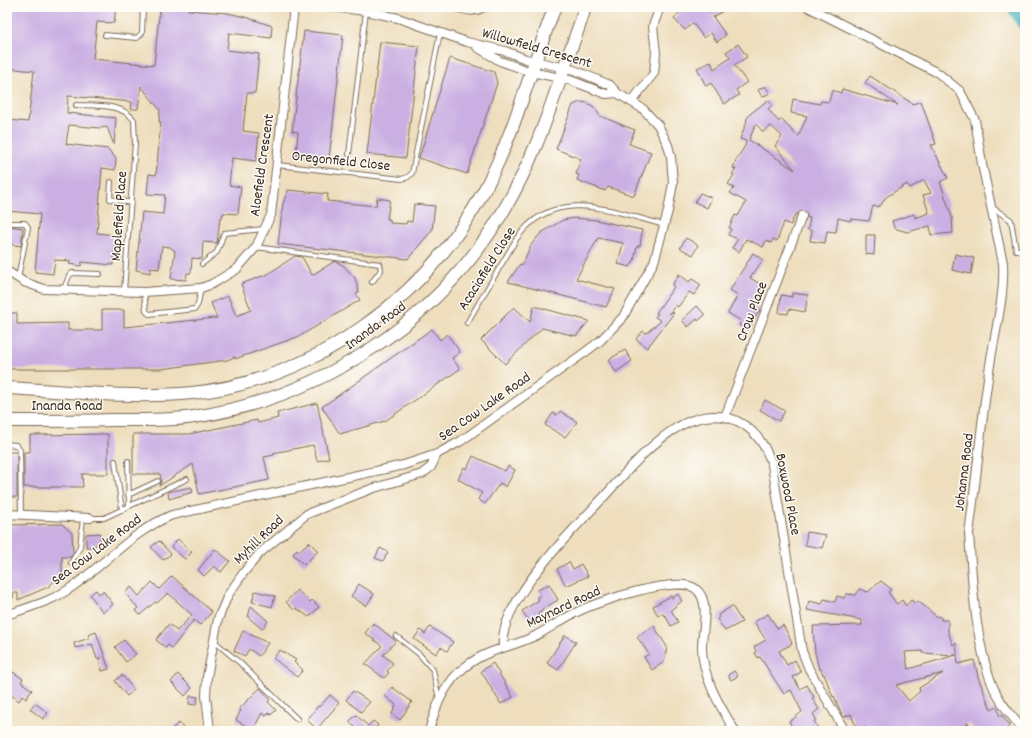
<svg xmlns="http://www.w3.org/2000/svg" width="1032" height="738" viewBox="0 0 1032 738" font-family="Dekko,sans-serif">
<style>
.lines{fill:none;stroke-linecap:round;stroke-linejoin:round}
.river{stroke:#3faebb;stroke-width:16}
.building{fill:#caafe3;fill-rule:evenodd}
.service-casing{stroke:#7a6956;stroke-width:6}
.minor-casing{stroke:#7a6956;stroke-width:10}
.secondary-casing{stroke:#7a6956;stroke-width:14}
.service{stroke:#fff;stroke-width:4}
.minor{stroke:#fff;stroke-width:8}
.secondary{stroke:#fff;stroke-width:12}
.labels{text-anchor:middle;stroke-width:3;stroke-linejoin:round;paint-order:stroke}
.street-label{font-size:15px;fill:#3b2a1e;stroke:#fdfcf7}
</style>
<rect width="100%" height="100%" fill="#fdfcf7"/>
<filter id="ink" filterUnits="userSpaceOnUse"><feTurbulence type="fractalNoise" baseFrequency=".025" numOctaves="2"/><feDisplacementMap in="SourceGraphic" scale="8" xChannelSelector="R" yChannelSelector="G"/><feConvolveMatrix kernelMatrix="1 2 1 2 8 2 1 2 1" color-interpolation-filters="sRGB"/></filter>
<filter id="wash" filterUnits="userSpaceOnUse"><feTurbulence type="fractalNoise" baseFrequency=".012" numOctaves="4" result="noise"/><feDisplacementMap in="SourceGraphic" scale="16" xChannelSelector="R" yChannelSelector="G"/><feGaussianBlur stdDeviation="0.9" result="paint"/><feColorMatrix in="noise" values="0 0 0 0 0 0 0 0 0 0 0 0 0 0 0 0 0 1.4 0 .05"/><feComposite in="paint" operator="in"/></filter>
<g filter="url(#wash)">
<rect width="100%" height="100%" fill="#eedebd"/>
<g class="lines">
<!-- river -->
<path class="river" d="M1015,7L1025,23"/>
</g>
<g id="blocks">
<!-- building -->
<path class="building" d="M7,7H116L114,23L97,22L93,59L154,65L160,7H189L188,10L227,13L246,17L272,26L271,38L229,33L227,50L259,54L255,93H247L243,131L259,133L256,161L232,158L229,185L241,187L238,214L223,213L222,218H220L217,243L203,242L202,259L192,258L191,273H187L186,280L171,279L175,251L170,247L162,246L159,269L151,268L150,273L136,270L142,212L163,214L165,195L147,194L149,174L156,175L161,122H159L160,110L141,86L138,109H131L132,102L68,96L67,113L116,118L114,145L107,127L100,128L69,125L66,144L108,149L116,159L115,170L102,168L97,233L116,235L113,265L82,262L81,266L69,264L70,261L55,260L53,274L35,272L40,214L7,211V192L10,164H7V123H9V120L28,122L34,71L7,68Z
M684,7H703L709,12L718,7H730L713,17L726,35L717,42L711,33L704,38L693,23L685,30L674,19Z
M304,31L343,35L329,159L296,155L298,132L292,131Z
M380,42L419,46L406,158L367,154Z
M738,44L747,57L734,65L747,82L736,90L739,95L724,104L711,83L706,86L697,68L711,62L714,69L730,58L726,52Z
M450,58L494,72L497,83L467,174L419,158Z
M870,76L913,104L921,101L936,144L931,145L948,178L940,182L952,217L953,233L931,235L930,226L907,232L894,228L892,221L914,214L915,218L929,213L923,195L931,193L924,180L910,188L907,184L886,197L881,205L877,207L873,206L869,221L851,219L850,221L838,218L836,232L827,231L825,243L810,241L812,231L808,230L810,218L807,217L806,212L802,211L794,216L791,225L784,222L777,241L773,239L771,243L766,241L763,247L746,239L739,252L732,248L738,239L728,235L731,229L729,228L735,215L738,216L746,202L730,193L734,188L728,184L734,175L732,174L736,169L733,168L736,160L745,146L746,141L740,139L747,121L746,120L750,114L768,100L772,105L768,109L779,122L781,119L798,137L807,116L791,113L793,99L820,104L821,101L829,102L832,90L841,93L842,89L898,105L865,83ZM756,124L763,132L771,126L782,136L775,146L795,170L749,140Z
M765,86L770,93L762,97L758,90Z
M580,102L587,103L593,106L600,116L635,130L629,144L651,152L634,196L608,187L605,191L577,180L579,175L576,174L581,159L556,149L573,105Z
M288,190L328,194L327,201L376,206L377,198L390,200L387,219H390V223L406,224L407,221L412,222L414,204L435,206L432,230L408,259L278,244L283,204Z
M700,193L712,198L707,208L695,202Z
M575,218L596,220L642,230L640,246H637L634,261L630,267L618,264L623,243L598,238L576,279L615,289L606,307L508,282L520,264L522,265L531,245L541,233L563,220Z
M7,226L23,228L21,246L7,244Z
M866,235H875L874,255L866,254Z
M686,238L698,245L693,255L680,248Z
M753,253L763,260L750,278L764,286L761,292L763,293L754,307L760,310L748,330L739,325L741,321L728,313L738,295L730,290Z
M955,254L974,258L971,274L952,270Z
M295,256L302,257L312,275L335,261L344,266L355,278L359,292L356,294L360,300L300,336L235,359V357L227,360L161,369H7V313H17V324L68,323V330H102V310H124V327L217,318L211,303L228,296L236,316L251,310L241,284L268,274Z
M679,274L689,282L692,279L701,285L694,295L689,292L678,307L676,305L669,314L672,312L674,313L647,348L636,339L643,331L646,333L661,321L655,317L658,314L656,313L674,287L672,285Z
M792,293L808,295L805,312L789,309L788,314L779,313L781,295L792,297Z
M534,306L589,321L576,336L542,328L505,364L481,340L514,307L530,322Z
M697,306L705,315L698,321L697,319L688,327L682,320Z
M432,329L440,340L447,334L460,352L452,358L460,369L385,421L340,434L322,407Z
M625,350L632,361L616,372L608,360Z
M765,400L785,411L779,421L760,410Z
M317,403L329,458L317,461L313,445L273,453L274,455L264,457L269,480L199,494L193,464L159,486L161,481L160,474H133V434H189L257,420L258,423L278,418L277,413Z
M560,411L577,422L565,437L545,425L553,413L557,415Z
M108,434V474H82L83,487H24V452H30V435Z
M7,452H17V497H7Z
M473,456L505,471L508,466L515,470L506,487L500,483L485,504L478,499L482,493L458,479L464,467L467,469Z
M191,487L193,492L169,499L168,492Z
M62,524L72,533L73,553L71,557H62V574L48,587L18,600V593H7V525Z
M807,532L826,535L822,548L805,545Z
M100,533V540L94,547H86V534Z
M178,539L192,552L185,559L171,547Z
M159,541L171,554L163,560L151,547Z
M309,542L318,551L304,565L293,554L297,549L299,551Z
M380,548L388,552L383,561L375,558Z
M215,549L230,561L221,572L214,566L204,576L198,570Z
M569,562L573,569L581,564L588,576L566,586L557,569Z
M172,576L212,612L200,625L194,620L172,648L168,645L166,648L156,640L169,624L177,631L192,615L168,593L157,603L155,602L140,615L135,610L138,608L125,593L131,587L139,596L152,582L159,589Z
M881,581L891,589L888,592L897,604L902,600L906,606L911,600L916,604L918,601L936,616L941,617V620H948V632L953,645L956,643L958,664L974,660L978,677L991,710L997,707L1000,717L1002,715L1010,726L1004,731H977L968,723L959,731H867L865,727L857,730L851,714L843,717L834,696L833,697L824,674L823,675L821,669H819L815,653L813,626L862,625V620L807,610L809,601L822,604L824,599L835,602L837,596L844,598L846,594L856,595L859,589L868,592ZM922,651V653L956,655L908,669L905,652ZM943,673L919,688L920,691L909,701L896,685Z
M359,584L374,594L366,606L351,596Z
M549,584L558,600L542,609L543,610L538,614L539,617L531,623L522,611L539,600L537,597L541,595L538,590Z
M96,590L99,594L103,591L113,604L103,612L90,595Z
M297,590L310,602L312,600L319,607L309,617L296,608L294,610L286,602Z
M255,591L275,596L272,607L252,602Z
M678,594L682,601L671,610L678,622L671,626L665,615L664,616L662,613L658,616L653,606L671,596L672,598Z
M251,606L268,621L262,629L248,617Z
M732,606L742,622L725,631L717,619L719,617L718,615Z
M768,614L778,629L783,625L788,634L792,644L779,651L787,665L795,660L801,672L793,677L800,689L807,685L814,697L812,698L819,709L813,714L816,719L814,721L820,731H795L789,722L802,712L791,690L784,694L762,660L760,657L758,658L755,653L756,651L754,647L766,640L754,622Z
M373,623L396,641L383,655L393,663L387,671L389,673L384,678L365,664L382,646L365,633Z
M654,626L667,647L664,662L652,670L644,657L649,654L637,637Z
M430,627L453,642L447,651L441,647L436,654L414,639L420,630L425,634Z
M243,631L268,643L259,656L249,649L245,656L234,651Z
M96,632L109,669L102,671L99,660L102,657L97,659L92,644L75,648L74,643L90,638L88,635Z
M565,635L576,642L558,670L547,663Z
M124,640L136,654L126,662L115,647Z
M280,650L296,660L294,662L303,670L297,677L273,658Z
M493,663L513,697L501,704L481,671Z
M734,671L738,676L731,680L728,675Z
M13,672L23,679L21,682L32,690L26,699L22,696L19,701L7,692V681Z
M178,674L192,688L185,696L171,682Z
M122,675L134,690L127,696L115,681Z
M392,687L412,702L400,720L392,714L396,705L385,696Z
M260,688L270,699L268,702L276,710L271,715L269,713L266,716L262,713L253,730L236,720L241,710L239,709Z
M353,691L370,702L361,712L346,700Z
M330,695L339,703L317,729L307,720L318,706L319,707Z
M190,696L198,697L196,705L189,704Z
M35,703L48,713L43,719L30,709Z
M356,715L368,726L373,721L378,725L374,731H351L355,727L349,722Z
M179,723L186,731H169Z"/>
</g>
</g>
<g filter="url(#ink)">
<use href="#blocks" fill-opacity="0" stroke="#7a6956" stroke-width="1"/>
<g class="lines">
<!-- service casing -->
<g class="service-casing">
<path id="service" d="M448,7C462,11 474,17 487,7
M105,35L137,38L142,33L143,7
M76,105C95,106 122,103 134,120L135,143L124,291
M349,154L366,11
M277,165L402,179L408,177L412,173L440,33
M111,182L110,199L132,203
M993,208L1011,220L1016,250H1025
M7,223H25L28,227L18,278
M256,247L380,264L381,270L372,282
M202,264L217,252L224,233L264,229
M63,291L69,276L72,273L100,274
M144,292L146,311L149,314L195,309L198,304L201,288
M467,323L517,238C555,185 612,211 664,225
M7,444L16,445L20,450L21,514
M115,461L122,510
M128,461L129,506
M128,495L158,481
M90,518H104L187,479
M71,563L80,547L83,518
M7,597L11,596
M396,636L419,654L433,670L439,699
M214,641L240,663L297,719"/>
</g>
<!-- minor casing -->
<g class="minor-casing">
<path id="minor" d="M808,7L938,73L960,91L975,120L982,164L1003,263C1005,297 995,331 990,365C981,421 977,477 969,533C972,580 975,641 992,684C999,702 1012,717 1025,731
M477,47L500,61L531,72L570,80L606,94L617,93
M632,101L654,73L656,53L653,26L660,7
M7,271L24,282L44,289L144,292L201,288L212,284L237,269L256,247L271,215L294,7
M725,417L802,216
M7,514L90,518
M7,615C29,607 53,601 72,587C106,563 133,531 172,515L404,465L437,454L461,441L584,353L600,341L623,317L654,262L668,211L673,183L671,157L668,145L658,125L643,109L617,93L610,85L574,70L526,59L505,51L467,42L398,18L366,11L333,7
M503,647C498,603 571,532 600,501C632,467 683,397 737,421C756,430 766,446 772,465L802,651L809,669L845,731
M210,731L206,696L207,677L218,619L228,595L244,572L260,553L307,514L371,489L422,474L431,467L437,454
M429,731C435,709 442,689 459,672C485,648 506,650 535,636C549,629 562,619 577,612C597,602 678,574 696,589C711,601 702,631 702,647C702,677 720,706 735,731"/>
</g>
<!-- secondary casing -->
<g class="secondary-casing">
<path id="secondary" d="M7,388C68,391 131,399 192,393C316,380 429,296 486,187C516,130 531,66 555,7
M7,421C43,421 79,421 114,420C141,420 167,421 194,417C322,397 438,322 504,210C530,166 547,119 563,71C570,50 579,29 585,7"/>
</g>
<!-- service -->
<use href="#service" class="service"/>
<!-- minor -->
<use href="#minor" class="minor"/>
<!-- secondary -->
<use href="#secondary" class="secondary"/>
</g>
</g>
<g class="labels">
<!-- street labels -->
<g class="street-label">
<text transform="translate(537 47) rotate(16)" y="5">Willowfield Crescent</text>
<text transform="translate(341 160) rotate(6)" y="5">Oregonfield Close</text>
<text transform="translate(261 165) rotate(-82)" y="5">Aloefield Crescent</text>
<text transform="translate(118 216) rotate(-86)" y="5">Maplefield Place</text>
<text transform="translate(486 268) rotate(-58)" y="5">Acaciafield Close</text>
<text transform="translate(751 311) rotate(-69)" y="5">Crow Place</text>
<text transform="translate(375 325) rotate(-36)" y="5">Inanda Road</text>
<text x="67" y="410">Inanda Road</text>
<text transform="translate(484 406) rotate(-35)" y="5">Sea Cow Lake Road</text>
<text transform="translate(963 472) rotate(-83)" y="5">Johanna Road</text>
<text transform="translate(789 494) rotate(79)" y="5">Boxwood Place</text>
<text transform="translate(258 539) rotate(-44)" y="5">Myhill Road</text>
<text transform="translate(96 549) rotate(-37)" y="5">Sea Cow Lake Road</text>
<text transform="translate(563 606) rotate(-25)" y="5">Maynard Road</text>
</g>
</g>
<!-- margin -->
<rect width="1032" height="738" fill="none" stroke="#fdfcf7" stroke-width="24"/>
</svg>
